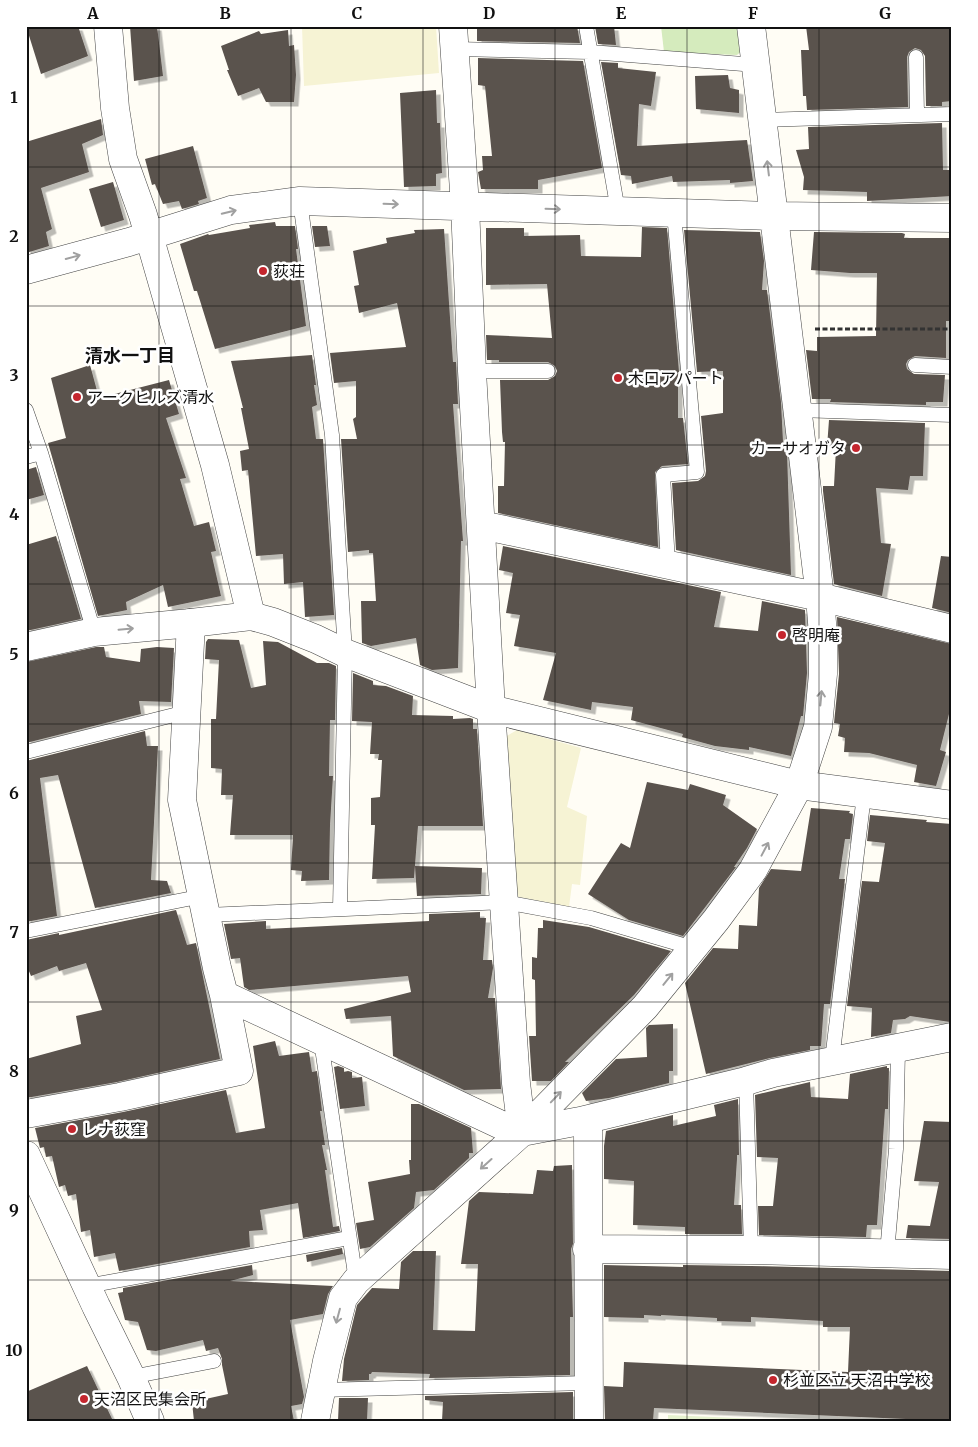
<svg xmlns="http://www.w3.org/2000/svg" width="978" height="1447" viewBox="0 0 978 1447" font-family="Merriweather,'Noto Sans JP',serif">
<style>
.farmland{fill:#f6f3d4}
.green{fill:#d5ebbd}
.pitch{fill:#e6f2cf}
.building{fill:#5a524d;filter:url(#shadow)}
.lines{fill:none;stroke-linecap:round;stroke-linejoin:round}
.service-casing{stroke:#444;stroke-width:15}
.minor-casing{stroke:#444;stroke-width:29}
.tertiary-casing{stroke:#444;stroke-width:29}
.path{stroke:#333;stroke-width:3;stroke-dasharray:5 2.5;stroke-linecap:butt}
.service{stroke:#fff;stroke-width:14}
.minor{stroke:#fff;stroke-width:28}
.tertiary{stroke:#fff;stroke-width:28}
.oneway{stroke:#a0a0a0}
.grid{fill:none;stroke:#111;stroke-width:1;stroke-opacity:0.55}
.poi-dot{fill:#c4262e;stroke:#fff;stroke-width:2}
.labels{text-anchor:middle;stroke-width:5;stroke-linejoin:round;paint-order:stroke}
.poi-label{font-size:16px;fill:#111;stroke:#fff;text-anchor:start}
.neighbourhood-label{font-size:18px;font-weight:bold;fill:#111;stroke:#fff}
.neatline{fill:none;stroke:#111;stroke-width:2}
.grid-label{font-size:16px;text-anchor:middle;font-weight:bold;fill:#111}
</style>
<defs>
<filter id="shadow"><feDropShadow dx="4.5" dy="4.5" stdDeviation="0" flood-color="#0004"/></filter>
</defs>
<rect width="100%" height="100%" fill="#fffdf5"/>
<!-- farmland -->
<path class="farmland" d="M302,26H436L439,73L304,86Z
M517,730L581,748L567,807L587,816L580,885L572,884L569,907L514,896L505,737Z"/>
<!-- green -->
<path class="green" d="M661,26H740L743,50L737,55L664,52Z"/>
<!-- pitch -->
<path class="pitch" d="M668,1415L806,1421H668Z"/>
<!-- building -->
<path class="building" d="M26,26H78L88,56L41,74Z
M130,26H157L163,76L134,81Z
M477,26H577L580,43L477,41Z
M595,26H614L616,45L598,44Z
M806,26H952V101L942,102V106H926L925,56L921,50L915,48L909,52L907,57L908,107L807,110L806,96H803L801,50H809Z
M288,30L289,46L294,45L296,75L294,102H266L259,88L238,96L227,70H229L221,46L259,31L261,34Z
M478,58L583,61L602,168L538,180V189H481L478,172L483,170L482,156H492L485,86L478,85Z
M601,62L618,63V68L656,72L651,106L639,104L637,146L747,140L753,181L730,183V180L673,182L672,176L632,184L631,176L621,175Z
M728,75L730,88L739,90V113L696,109L695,76Z
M436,90L437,123H440L442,173L436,174V186L404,187L400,93Z
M101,119L103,135L82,144L89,172L41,188L52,229L46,232L49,246L26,253V142Z
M942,123L943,170H952V196L867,201V192L803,190L804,177L796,150L809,149L808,127Z
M193,146L207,198L198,201L199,204L182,209L179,201L163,204L155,184L152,185L145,159Z
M113,182L124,220L101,227L89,189Z
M275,222L276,226H295L298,249H296L306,326L215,349L197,291H194L180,244L208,234L209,235L250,228L249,225Z
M312,226H327L330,246L315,247Z
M642,227L667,228L679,372H678V418H683L688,464L662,466L655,472L658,547L498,513V486H504L505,442H503L502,432L500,380H548L555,376L557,371L555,366L548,362H499V360H487L486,335L552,338L547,284L486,285V228H524V236L580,235L581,256L641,257Z
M444,229L453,362H456L458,404H453L463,541H461L458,668L432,670L420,665L416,638L371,646L362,643L361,601H376L373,553H369V550L348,552L341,439H357L353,419L356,417V381L334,383L330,353L406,347L397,303L359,313L354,286L359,285L353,251L387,243L386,238L415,233L414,230Z
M684,230L760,232L764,261L762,290H767L781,402L783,442H786L787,452L791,575L676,550L672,483L698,481L705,476L706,471L701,416L723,413V371L697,372Z
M814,232L902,233L905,234L904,238H952V321H946V358L915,356L908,360L906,364L907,369L914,374L945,375L943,402H926V405L830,402L831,399H812L806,350L817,351V337L876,336L877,273H850L811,270Z
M312,355L316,385H314L317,405L312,407L316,439H323L334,615L305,617L303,582L284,584L283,554L256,556L248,470L242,471L240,451L249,449L241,408H243L231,361Z
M90,365L99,398L169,380L179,414L166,418L186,478L180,479L194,526L209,522L216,551L211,552L221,596L168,607L163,585L126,602L127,610L98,616L48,443L66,438L51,378Z
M829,420L925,423L923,476H910L908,490L876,488L881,543L891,544L882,596L834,584L823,491V486H834L836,448L827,447Z
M36,467L44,495L26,500V470Z
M56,536L81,619L26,631V545Z
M503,546L721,592L714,627L758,631L762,601L805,610L807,673L803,716H801L791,756L749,747V750L715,746L682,737L683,734L631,720L633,707L592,702L591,710L543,700L556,653L514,646L520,615L506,613L513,573L499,570Z
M941,556L952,557V613L932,608Z
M837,617L952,644V702L940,750L946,752L936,786L914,782L917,765L869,753L844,752L845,738L838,736L840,724L834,723L839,674Z
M208,639L239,640L251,688L266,685L263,641L278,642L317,663H329L336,666L335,720H330L329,776H333L330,825L329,880L301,881L302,871L291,870L293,835H230L233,795H221L222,769L211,768V719H216L219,660L205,659L206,642Z
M96,647H104L106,657L140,662L141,649L157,647L174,648L171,702L139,701L141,714L26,743V662Z
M353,673L373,681V685L386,686L413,696L412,715L453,716V719L470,718L473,719V729H477L483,826H418L414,878L372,879L375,825H371V798L380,797L382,760H378L379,754H370L372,722L352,721Z
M145,731L147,746H158L151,880L167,881L171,893L95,908L58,775L40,778L57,916L26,922V761Z
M647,782L688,790L690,784L726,795L723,805L757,829L747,848L734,867H736L683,936L629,920L588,894L621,843L630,848Z
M811,808L850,811L849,813L853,814L850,839H845L839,879H845L830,1004H824L821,1046H810V1050L770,1058L706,1074L685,983L713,948L738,949L739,925L757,926L759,888L771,869L801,871Z
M870,815L927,820L926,822L952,824V1013H950V1022L910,1016L905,1019L893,1020L891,1033L871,1037L872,1008L847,1006L862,881L879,882L885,843L867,841Z
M415,866L482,868L481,894L417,896Z
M176,910L187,945L196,943L220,1059L117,1082L26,1098V1059L81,1044L76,1016L102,1010L86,963L59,971L57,966L31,976L26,964V940L59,933V935Z
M480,912V918H486L483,960H492L493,968L488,998H495L501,1089L464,1090L393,1056L391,1016L346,1019L344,1009L411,992L408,976L249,990L244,987L240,958L231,959L224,924L266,921V929L429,921V914Z
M543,920L589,927L671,951L634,995L565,1062H569L551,1081H532L529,1036H536L535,980L532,979V957L537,958L538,928H543Z
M673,1024V1071H669V1083L609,1098L586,1101L582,1093L616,1059L647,1057L646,1028L649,1025Z
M275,1041L279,1056L309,1052L312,1072L317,1071L322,1111H320L325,1145H322L327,1170H325L333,1227L339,1226L340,1231L303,1238L298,1203L260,1210L263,1230L249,1231L250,1247L119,1271L115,1253L94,1257L90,1230L81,1232L76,1194L68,1196L65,1185L59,1187L52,1156L46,1157L44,1147L40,1148L35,1128L123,1112L226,1090L236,1133L265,1128L253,1046Z
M338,1066L344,1068V1072L348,1071L352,1072V1078L362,1077L365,1106L340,1109L334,1067Z
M887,1066V1068H889L888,1109H885L877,1225H867L866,1237L759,1235L758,1206H773L778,1158L757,1157L755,1095L810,1082L811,1097L848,1099L850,1074Z
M738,1099L739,1155H737V1159L734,1205H741L742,1234H685V1227L633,1225L634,1181L604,1179V1146L606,1131L673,1115V1126L716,1116L714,1105Z
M411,1104H419L471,1128L473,1153H469V1158L434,1190L416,1192L414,1208L370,1247L360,1249L356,1223L374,1220L368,1182L410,1174L409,1160H411Z
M924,1121L952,1122V1239L906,1238L908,1225L930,1226L939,1182L914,1181Z
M572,1165L573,1244L571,1249L573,1317H570V1375L429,1378L430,1374L372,1372L371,1374H369V1380L342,1381L344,1359L357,1305L372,1288L399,1289L401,1262L413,1251H436L433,1330L475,1331L478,1264H461L469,1201L479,1192L533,1194L537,1170L553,1171L554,1166Z
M342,1248L343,1254L307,1262L306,1255Z
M252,1265L253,1275L230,1281L333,1286L328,1294L323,1314L290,1320L304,1397L302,1404L291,1406L294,1421H194L192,1402L228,1394L222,1365V1359L218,1348L206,1351L203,1340L156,1351L147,1350L138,1322L125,1320L118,1293L123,1292V1288Z
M604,1265L683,1267V1265L751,1266L952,1271L949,1345L952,1346V1421L654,1408L653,1421H605L604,1386L623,1387L624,1362L848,1372L850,1327H823V1321L751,1317V1322L717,1321V1318L661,1315V1316L644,1315V1318L604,1317Z
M87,1366L113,1421H26V1392Z
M573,1392V1421H442L443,1402L425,1400V1396Z
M339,1398H368L367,1421H338Z"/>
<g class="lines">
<!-- service casing -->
<g class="service-casing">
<path id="service" d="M586,26L618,211
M455,49L590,52L756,65
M916,57L917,115
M762,120L952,114
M300,201L332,435L345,653L340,909
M915,365L952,367
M472,371H548
M26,410L41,453L94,632
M797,410L952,415
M26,457L41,453
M668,564L663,475L697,472L674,213
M26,752L186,712
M207,915L505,902L591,918L693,948
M26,931L203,896
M321,1041L356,1281
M832,1060L864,795
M746,1081L751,1250
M887,1253L896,1149L898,1049
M87,1286L349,1238
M131,1377L214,1361
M320,1390L588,1383"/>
</g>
<!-- minor casing -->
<g class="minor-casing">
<path id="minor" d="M108,26L115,108L123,159L143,215L215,465L251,616
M453,26L465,206L472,371L491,709L516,1083L522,1132
M26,270L129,242L231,210L300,201L774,216L952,218
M481,525L820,597L952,629
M26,647L94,632L191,623L182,800L217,968L224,995L239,1071L120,1097L26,1114
M224,995L499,1124L522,1132L580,1121L746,1081L773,1073L952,1037
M580,1121L588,1130L589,1421
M587,1249L751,1250L952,1255
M315,1421L327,1361L343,1298L356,1281L522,1132L645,1007L716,920L753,870L799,785L818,727L823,674V635L820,597L751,26"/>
</g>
<!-- tertiary casing -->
<g class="tertiary-casing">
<path id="tertiary" d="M191,623L251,616L273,622L316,639L345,653L491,709L799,785L952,805
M26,1155L96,1306L131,1377L150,1421"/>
</g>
<!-- path -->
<path class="path" d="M815,329H952"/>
<!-- service -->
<use href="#service" class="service"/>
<!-- minor -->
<use href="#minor" class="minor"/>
<!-- tertiary -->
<use href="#tertiary" class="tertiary"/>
</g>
<!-- one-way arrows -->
<defs><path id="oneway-shaft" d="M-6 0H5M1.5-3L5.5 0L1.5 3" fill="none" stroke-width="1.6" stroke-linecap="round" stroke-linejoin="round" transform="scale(1.25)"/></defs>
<g class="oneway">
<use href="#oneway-shaft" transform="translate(768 168) rotate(-97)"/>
<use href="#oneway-shaft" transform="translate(391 204) rotate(2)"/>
<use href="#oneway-shaft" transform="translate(553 209) rotate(2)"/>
<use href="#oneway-shaft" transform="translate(229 212) rotate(-14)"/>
<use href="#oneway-shaft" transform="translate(73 257) rotate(-15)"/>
<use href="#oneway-shaft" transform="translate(126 629) rotate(-5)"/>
<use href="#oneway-shaft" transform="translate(821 698) rotate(-85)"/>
<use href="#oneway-shaft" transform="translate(765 849) rotate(-62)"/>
<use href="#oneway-shaft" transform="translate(668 979) rotate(-51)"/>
<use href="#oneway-shaft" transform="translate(556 1097) rotate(-46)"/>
<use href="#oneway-shaft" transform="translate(486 1164) rotate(138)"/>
<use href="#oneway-shaft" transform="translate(338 1316) rotate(105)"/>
</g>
<!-- grid -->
<path class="grid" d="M159,26V1421M291,26V1421M423,26V1421M555,26V1421M687,26V1421M819,26V1421M26,167H952M26,306H952M26,445H952M26,584H952M26,724H952M26,863H952M26,1002H952M26,1141H952M26,1280H952"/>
<!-- markers -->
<g class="poi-dot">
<circle cx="263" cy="271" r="5"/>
<circle cx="618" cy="378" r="5"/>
<circle cx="77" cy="397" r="5"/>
<circle cx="856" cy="448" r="5"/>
<circle cx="782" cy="635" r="5"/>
<circle cx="72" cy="1129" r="5"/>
<circle cx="773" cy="1380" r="5"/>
<circle cx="84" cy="1399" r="5"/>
</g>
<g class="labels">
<!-- poi labels -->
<g class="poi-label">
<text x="273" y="277">荻荘</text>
<text x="628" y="384">木口アパート</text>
<text x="87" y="403">アークヒルズ清水</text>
<text x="846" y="454" text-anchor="end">カーサオガタ</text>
<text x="792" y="641">啓明庵</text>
<text x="82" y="1135">レナ荻窪</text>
<text x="783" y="1386">杉並区立 天沼中学校</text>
<text x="94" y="1405">天沼区民集会所</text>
</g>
<!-- neighbourhood labels -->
<g class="neighbourhood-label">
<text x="130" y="362">清水一丁目</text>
</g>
</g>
<!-- border -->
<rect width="978" height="1447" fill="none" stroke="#ffffff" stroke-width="55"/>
<rect x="28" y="28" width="922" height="1392" class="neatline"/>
<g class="grid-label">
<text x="93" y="19">A</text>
<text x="225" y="19">B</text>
<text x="357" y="19">C</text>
<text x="489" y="19">D</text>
<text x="621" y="19">E</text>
<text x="753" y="19">F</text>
<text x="885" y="19">G</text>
<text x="14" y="103">1</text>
<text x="14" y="242">2</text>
<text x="14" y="381">3</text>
<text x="14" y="520">4</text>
<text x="14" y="660">5</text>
<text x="14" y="799">6</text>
<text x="14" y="938">7</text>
<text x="14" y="1077">8</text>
<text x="14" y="1216">9</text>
<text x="14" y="1356">10</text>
</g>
</svg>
